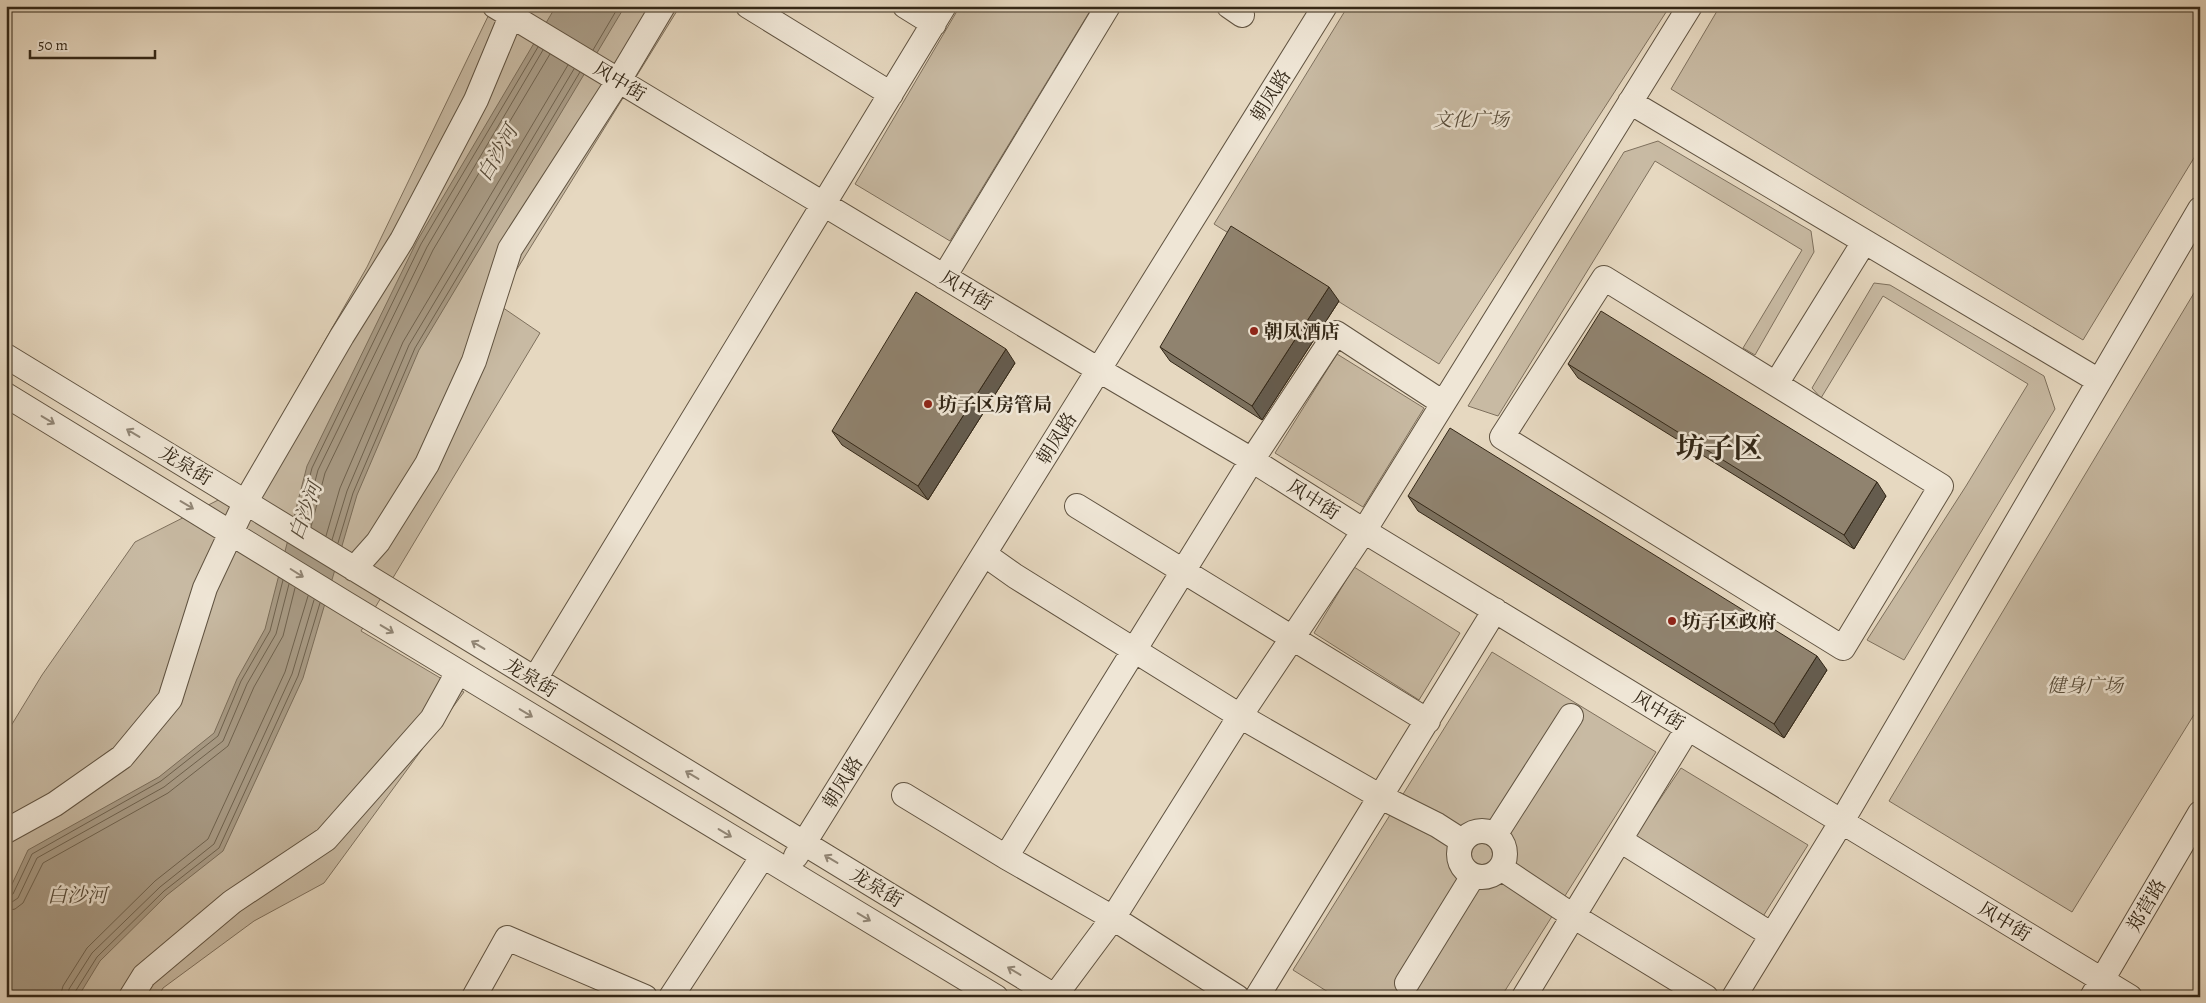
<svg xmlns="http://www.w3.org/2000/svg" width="2206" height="1003" viewBox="0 0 2206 1003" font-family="Alegreya,'Noto Serif SC',serif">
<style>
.green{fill:#c8baa3;stroke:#7e705d}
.water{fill:#a99c87;stroke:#7a6d5a}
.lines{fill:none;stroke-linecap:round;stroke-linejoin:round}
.shore{stroke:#6e624f;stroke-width:1}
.minor-casing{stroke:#605341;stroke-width:26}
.minor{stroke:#efe6d6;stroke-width:24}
.wall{fill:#7c715f;stroke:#332717}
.shaded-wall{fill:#655c4e;stroke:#332717}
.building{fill:#90836f;stroke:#332717}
.oneway{stroke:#918676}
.poi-dot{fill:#8f2418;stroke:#efe6d6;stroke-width:2}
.labels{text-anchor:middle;stroke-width:5;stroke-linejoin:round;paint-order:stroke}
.street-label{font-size:19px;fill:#332717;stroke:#efe6d6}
.park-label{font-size:19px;font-style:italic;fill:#584c3a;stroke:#efe6d6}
.poi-label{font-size:19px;font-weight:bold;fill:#332717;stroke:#efe6d6;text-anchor:start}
.water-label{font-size:20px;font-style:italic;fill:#564a39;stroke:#efe6d6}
.town-label{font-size:29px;font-weight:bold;fill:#332717;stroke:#efe6d6}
</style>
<rect width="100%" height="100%" fill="#e6d8c0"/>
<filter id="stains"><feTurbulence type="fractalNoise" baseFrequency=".004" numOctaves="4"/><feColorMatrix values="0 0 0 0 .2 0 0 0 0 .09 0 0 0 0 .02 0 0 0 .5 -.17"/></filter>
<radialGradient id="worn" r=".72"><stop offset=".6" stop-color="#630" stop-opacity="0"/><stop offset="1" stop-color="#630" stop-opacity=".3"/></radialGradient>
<!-- green -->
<path class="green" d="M493,6H680L496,303L540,333L361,631L464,692L324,883L254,921L163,988L158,997H6V734L42,675L135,542L240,489L367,267Z
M960,6H1093L950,241L855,184Z
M1348,6H1670L1439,364L1214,224Z
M1720,6H2200V148L2083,340L1671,89Z
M1658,141L1811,231L1814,252L1755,355L1743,348L1802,250L1655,161L1498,416L1468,406L1624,152Z
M1874,283L1890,285L2044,376L2055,409L1904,660L1867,640L1966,486L2028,384L1883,296L1821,398L1812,388Z
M2200,283V705L2072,912L1889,801Z
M1337,354L1424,408L1363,507L1275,453Z
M1354,567L1460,633L1419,700L1314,633Z
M1492,652L1656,752L1501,997H1336L1293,970Z
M1681,768L1808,845L1762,918L1633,839Z"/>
<!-- water -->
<path class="water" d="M556,6H625L419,350L357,495L303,678L223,851L167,895L100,961L78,997H6V897L28,850L159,777L214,733L237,679L265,629L307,466L417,241Z"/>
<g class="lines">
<!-- shore -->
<path class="shore" d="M593,50L619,6
M299,519L312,468L421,244L538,47
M304,523L318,470L427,247L543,50
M311,527L325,473L433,250L550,54
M326,536L340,488L403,342L568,65
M332,540L347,491L409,345L574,69
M338,543L353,493L415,348L580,72
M6,897L13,894L32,854L161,781L218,736L241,681L270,631L283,580
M6,903L12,902L18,898L37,858L164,787L223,741L247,684L276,634L289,584
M6,911L15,909L23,903L43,863L168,793L228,746L254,687L283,636L295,588
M60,997L63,986L87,948L155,881L208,839L285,672L308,596
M68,997L69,989L92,953L160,887L214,844L292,674L314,600
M74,997L75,992L97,957L164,891L219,848L298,676L320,603"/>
<!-- minor casing -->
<g class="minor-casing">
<path id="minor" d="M495,6L1099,370L1252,460L1364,531L2130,997
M748,6L891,94
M905,6L934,24
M1229,6L1242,15
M1630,102L2099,381
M944,277L1108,6
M1604,278L1941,486L1843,648L1502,437Z
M6,356L1056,997
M1776,384L1864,242
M6,395L345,603L996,997
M1077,506L1428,721
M984,554L1015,576L1240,716L1381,797L1437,825L1462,841
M354,569L378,542L427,464L474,361L510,249L619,80L663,6
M535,679L944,6
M904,795L1006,857L1113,918L1237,997
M1459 854a23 23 0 1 1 46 0a23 23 0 1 1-46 0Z
M6,831L55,804L122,757L170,699L205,588L246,501L342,336L402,240L476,100L511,16L517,6
M1495,835L1571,716
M1620,840L1772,935
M796,856L1325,6
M1006,857L1252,460L1336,333L1443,403
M1501,868L1573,916L1706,997
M1407,983L1473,876
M1055,996L1113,918L1240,716L1364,531L1690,6
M131,997L144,976L232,902L326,839L432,719L458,672
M474,997L507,938L645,997
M671,997L763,856
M1257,997L1495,610
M1524,997L1688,728
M1734,997L1842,821L2200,209
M2092,997L2200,813"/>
</g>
<!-- minor -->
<use href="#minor" class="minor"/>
</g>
<!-- wall -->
<path class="wall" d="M1339,301L1262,420L1170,361L1160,347Z
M1015,363L928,500L842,445L832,431Z
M1568,364L1886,496L1854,549L1578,378Z
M1408,496L1827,670L1784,738L1418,511Z"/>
<!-- shaded-wall -->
<path class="shaded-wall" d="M1329,287L1339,301L1262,420L1252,406Z
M1006,349L1015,363L928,500L918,486Z
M1877,482L1886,496L1854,549L1844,535Z
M1817,656L1827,670L1784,738L1774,724Z"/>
<!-- building -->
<path class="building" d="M1231,226L1329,287L1252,406L1160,347Z
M916,292L1006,349L918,486L832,431Z
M1601,311L1877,482L1844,535L1568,364Z
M1450,428L1817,656L1774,724L1408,496Z"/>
<!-- one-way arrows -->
<defs><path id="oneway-shaft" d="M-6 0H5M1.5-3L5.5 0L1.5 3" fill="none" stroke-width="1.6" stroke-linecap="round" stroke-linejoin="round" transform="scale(1.25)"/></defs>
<g class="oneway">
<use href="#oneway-shaft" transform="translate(48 420) rotate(31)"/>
<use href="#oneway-shaft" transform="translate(133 433) rotate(-149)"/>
<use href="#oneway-shaft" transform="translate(187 505) rotate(31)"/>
<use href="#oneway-shaft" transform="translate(297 573) rotate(32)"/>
<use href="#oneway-shaft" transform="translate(387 629) rotate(31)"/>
<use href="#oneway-shaft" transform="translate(478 645) rotate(-149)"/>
<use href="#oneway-shaft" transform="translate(526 713) rotate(31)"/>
<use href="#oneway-shaft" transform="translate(692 775) rotate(-149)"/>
<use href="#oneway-shaft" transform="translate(725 833) rotate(31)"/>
<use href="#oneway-shaft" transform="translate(831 859) rotate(-149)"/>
<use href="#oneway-shaft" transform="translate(864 917) rotate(31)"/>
<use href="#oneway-shaft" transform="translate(1014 971) rotate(-149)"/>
</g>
<!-- markers -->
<g class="poi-dot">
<circle cx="1254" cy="331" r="5"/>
<circle cx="928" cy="404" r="5"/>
<circle cx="1672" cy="621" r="5"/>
</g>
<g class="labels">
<!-- street labels -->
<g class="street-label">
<text transform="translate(620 81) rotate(31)" y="7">风中街</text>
<text transform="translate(1270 95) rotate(-58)" y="7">朝凤路</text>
<text transform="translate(967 290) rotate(31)" y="7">风中街</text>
<text transform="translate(1056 438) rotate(-58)" y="7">朝凤路</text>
<text transform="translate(186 465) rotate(31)" y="7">龙泉街</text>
<text transform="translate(1314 499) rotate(32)" y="7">风中街</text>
<text transform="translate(531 677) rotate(31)" y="7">龙泉街</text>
<text transform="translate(1659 710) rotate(31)" y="7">风中街</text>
<text transform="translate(842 782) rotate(-58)" y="7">朝凤路</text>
<text transform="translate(877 887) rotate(31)" y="7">龙泉街</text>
<text transform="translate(2146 905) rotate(-60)" y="7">郑营路</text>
<text transform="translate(2005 921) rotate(31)" y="7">风中街</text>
</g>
<!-- park labels -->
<g class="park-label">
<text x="1471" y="126">文化广场</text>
<text x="2085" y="692">健身广场</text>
</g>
<!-- poi labels -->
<g class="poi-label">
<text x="1264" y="338">朝凤酒店</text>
<text x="938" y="411">坊子区房管局</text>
<text x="1682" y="628">坊子区政府</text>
</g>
<!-- water labels -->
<g class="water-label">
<text transform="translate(497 153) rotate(-60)" y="7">白沙河</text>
<text transform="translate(305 511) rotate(-70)" y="7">白沙河</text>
<text x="77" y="902">白沙河</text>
</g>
<!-- town labels -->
<g class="town-label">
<text x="1719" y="458">坊子区</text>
</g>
</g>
<!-- margin -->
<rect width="2206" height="1003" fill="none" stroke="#e6d8c0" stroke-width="25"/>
<rect x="8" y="8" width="2191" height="988" fill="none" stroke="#332717" stroke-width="2.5"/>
<rect x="12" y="12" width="2181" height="978" fill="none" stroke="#332717"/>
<!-- scale -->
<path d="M30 50v8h125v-8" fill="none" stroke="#332717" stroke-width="2.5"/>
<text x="38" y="50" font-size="15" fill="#332717" stroke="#efe6d6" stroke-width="4" paint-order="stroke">50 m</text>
<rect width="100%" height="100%" filter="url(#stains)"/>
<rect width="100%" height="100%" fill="url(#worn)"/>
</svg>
